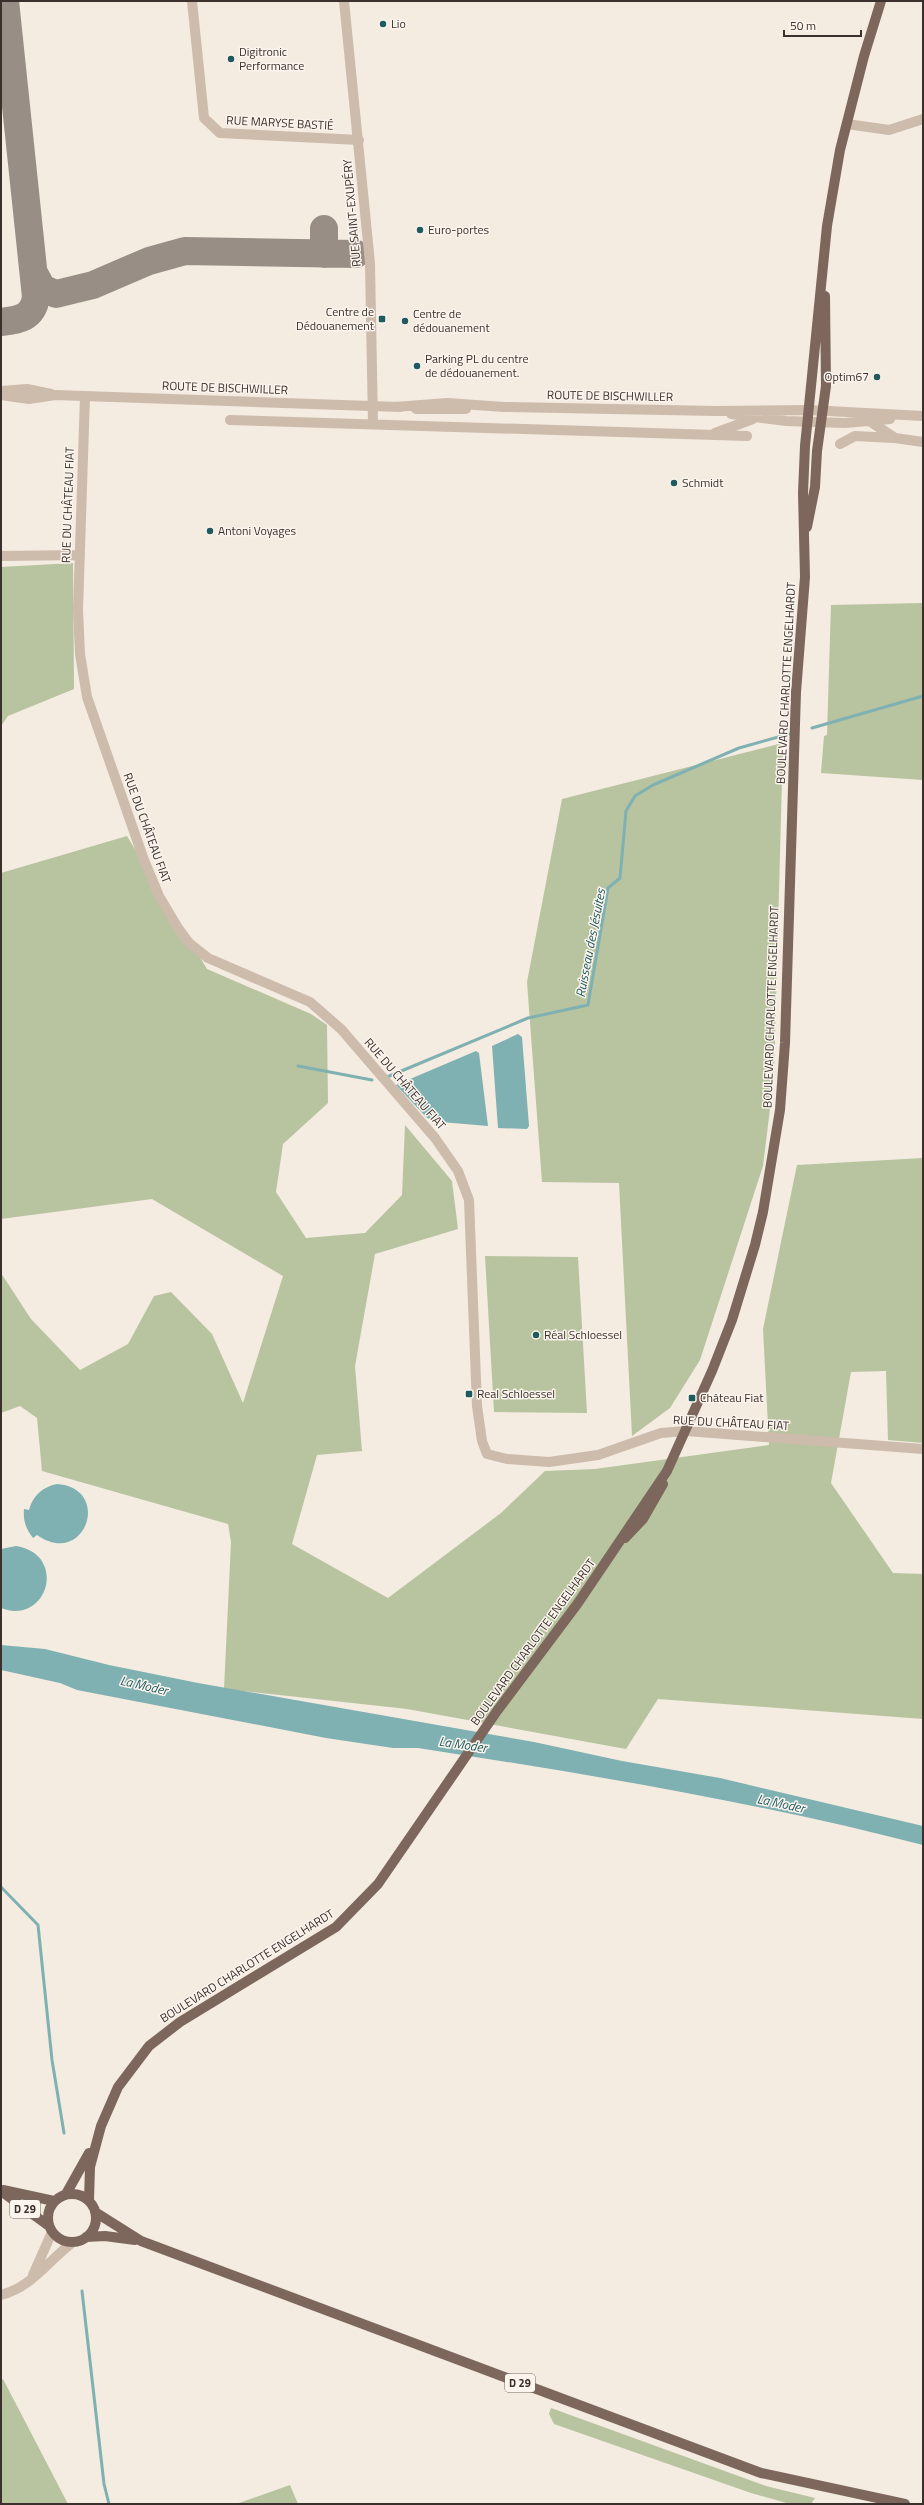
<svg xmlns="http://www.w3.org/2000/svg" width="924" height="2505" viewBox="0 0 924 2505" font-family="'Titillium Web',sans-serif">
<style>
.green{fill:#b8c4a0}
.water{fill:#7fb0b2}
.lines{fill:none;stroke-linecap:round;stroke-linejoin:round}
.stream{stroke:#7fb0b2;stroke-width:3}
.taxiway{stroke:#988e86;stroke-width:28}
.minor{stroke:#cdbbac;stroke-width:10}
.major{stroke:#7d675c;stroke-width:10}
.poi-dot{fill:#1f5a5e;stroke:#fbf5ee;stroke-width:1.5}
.labels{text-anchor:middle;stroke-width:3;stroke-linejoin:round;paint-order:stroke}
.shield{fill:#fbf5ee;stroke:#756b66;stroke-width:1}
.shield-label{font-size:11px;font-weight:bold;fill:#3b302b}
.poi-label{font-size:12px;fill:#3b302b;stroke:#fbf5ee;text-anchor:start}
.street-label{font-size:12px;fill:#3b302b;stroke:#fbf5ee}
.water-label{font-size:13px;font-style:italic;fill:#1f5a5e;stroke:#fbf5ee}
</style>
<rect width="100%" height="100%" fill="#f4ebe1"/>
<!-- green -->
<path class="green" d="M73,563L74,689L8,716L1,726V567Z
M923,603V780L821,773L824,736L827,735L831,605Z
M783,743L774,1076L763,1166L700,1360L670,1408L632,1436L619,1183L542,1182L527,982L562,799Z
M127,836L207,969L311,1014L327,1025L328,1103L283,1144L276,1192L306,1238L365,1233L402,1195L405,1125L452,1181L458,1229L375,1254L355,1366L362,1451L317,1455L292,1544L388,1598L501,1513L545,1471L595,1469L769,1445L763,1329L797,1165L923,1158V1443L888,1440L886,1371L851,1372L831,1483L893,1573L923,1574V1719L658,1699L626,1749L407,1709L224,1689L231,1542L228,1524L42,1471L37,1418L20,1406L1,1413V1273L31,1319L80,1370L128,1344L154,1296L171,1292L212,1334L243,1403L283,1276L152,1199L1,1219V873Z
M485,1256L578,1257L587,1413L494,1412Z
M3,2379L68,2504H1V2380Z
M551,2408L766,2486L815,2498L811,2504H790L751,2493L554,2424L549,2414Z
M290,2485L298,2504H236Z"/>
<!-- water -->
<path class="water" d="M518,1034L522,1037L529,1126L527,1129L498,1128L492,1046Z
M476,1051L479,1053L488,1126L441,1122L427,1118L396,1085Z
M57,1484C113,1488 85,1569 37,1535L33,1538C26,1529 23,1521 24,1509L29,1510C33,1495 43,1487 57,1484Z
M16,1546C68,1554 48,1626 1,1608V1549Z
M1,1645L45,1649L109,1665L198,1683L534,1742L622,1761L720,1778L923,1826V1845C757,1802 587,1774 418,1748H393L326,1738L77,1690L60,1683L1,1670Z"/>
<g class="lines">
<!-- stream -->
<path class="stream" d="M812,728L923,696
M298,1066L372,1080
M387,1077L528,1018L588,1005L608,888L620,878L626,811L635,796L653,785L739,748L789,734
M1,1887L38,1925L52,2060L64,2133
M82,2291L104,2484L109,2504"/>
<!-- taxiway -->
<path class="taxiway" d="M324,229V254
M34,273L42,288L56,294L93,285L149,261L185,251L356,254
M1,322C19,320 33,318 36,297L5,1"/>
<!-- minor -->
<path class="minor" d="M192,1L204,118L220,133L359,140
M344,1L370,263L373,424
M847,124L889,130L923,119
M1,391L27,389L51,394
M1,395L29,399L55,395L400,407
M85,396L78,610L80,654L87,697L144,860L159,896L178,928L189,943L208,958L310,1002L341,1029L435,1138L458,1171L469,1200L477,1406L482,1441L487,1454L507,1459L549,1462L598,1455L661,1433L686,1431L923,1449
M395,407L447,403L504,407L716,411L809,410L923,416
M416,409H466
M731,414L786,421L845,423L890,419
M230,420L747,436
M868,420L895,438L923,442
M715,433L753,419
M840,444L855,436L893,438
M1,556L80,555
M33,2275L52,2232
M1,2295C32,2287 48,2261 73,2242"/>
<!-- major -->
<path class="major" d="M807,527L815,487L817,451L826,386L825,296
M625,1538L643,1519L663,1484
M3,2190L54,2201
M1,2191L49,2226
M66,2194L89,2153
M48 2218a24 24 0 1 1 48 0a24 24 0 1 1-48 0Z
M89,2200L90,2167L101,2126L118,2087L149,2046L180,2022L336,1927L378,1884L497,1711L578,1603L667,1471L712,1371L732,1320L755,1245L763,1212L780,1110L785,1043L796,692L805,577L803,493L805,446L827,226L840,150L864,56L881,1
M95,2212L141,2241L761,2473L905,2504
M86,2237L105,2236L135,2240"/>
</g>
<!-- markers -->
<g class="poi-dot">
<circle cx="383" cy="24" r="4"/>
<circle cx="231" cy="59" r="4"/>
<circle cx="420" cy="230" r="4"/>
<rect x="378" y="315" width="8" height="8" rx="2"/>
<circle cx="405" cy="321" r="4"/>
<circle cx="417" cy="366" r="4"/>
<circle cx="877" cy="377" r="4"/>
<circle cx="674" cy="483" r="4"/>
<circle cx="210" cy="531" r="4"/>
<circle cx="536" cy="1335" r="4"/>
<rect x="465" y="1390" width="8" height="8" rx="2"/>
<rect x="688" y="1394" width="8" height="8" rx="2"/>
</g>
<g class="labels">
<!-- shield labels -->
<g class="shield">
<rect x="10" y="2200" width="30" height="18" rx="3"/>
<rect x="505" y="2374" width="30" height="18" rx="3"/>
</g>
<g class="shield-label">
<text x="25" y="2213">D 29</text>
<text x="520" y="2387">D 29</text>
</g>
<!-- poi labels -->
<g class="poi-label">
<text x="391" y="28">Lio</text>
<text x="239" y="56">Digitronic<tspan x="239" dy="14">Performance</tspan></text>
<text x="428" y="234">Euro-portes</text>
<text x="374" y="316" text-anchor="end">Centre de<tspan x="374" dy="14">Dédouanement</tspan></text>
<text x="413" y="318">Centre de<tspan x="413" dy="14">dédouanement</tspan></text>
<text x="425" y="363">Parking PL du centre<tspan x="425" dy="14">de dédouanement.</tspan></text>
<text x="869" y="381" text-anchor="end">Optim67</text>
<text x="682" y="487">Schmidt</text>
<text x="218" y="535">Antoni Voyages</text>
<text x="544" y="1339">Réal Schloessel</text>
<text x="477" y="1398">Real Schloessel</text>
<text x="700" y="1402">Château Fiat</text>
</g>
<!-- street labels -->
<g class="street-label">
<text transform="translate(280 123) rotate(3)" y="4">RUE MARYSE BASTIÉ</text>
<text transform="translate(352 213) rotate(-95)" y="4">RUE SAINT-EXUPÉRY</text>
<text transform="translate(225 388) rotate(2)" y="4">ROUTE DE BISCHWILLER</text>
<text transform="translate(610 396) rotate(1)" y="4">ROUTE DE BISCHWILLER</text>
<text transform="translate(68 505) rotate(-88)" y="4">RUE DU CHÂTEAU FIAT</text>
<text transform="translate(786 683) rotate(-87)" y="4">BOULEVARD CHARLOTTE ENGELHARDT</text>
<text transform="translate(147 828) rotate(70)" y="4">RUE DU CHÂTEAU FIAT</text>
<text transform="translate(771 1007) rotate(-88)" y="4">BOULEVARD CHARLOTTE ENGELHARDT</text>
<text transform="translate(405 1084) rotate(49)" y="4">RUE DU CHÂTEAU FIAT</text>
<text transform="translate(731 1423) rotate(3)" y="4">RUE DU CHÂTEAU FIAT</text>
<text transform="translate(533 1642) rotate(-54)" y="4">BOULEVARD CHARLOTTE ENGELHARDT</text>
<text transform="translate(247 1966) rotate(-32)" y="4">BOULEVARD CHARLOTTE ENGELHARDT</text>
</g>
<!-- water labels -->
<g class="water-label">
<text transform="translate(590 943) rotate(-79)" y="5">Ruisseau des Jésuites</text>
<text transform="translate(144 1685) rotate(13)" y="5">La Moder</text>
<text transform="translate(463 1744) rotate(8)" y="5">La Moder</text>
<text transform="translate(781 1803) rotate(12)" y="5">La Moder</text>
</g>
</g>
<!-- border -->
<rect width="924" height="2505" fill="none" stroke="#3b302b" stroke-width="4"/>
<!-- scale -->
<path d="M784 30v6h77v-6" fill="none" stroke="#3b302b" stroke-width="2"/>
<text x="790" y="30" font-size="12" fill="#3b302b" stroke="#fbf5ee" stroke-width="3" paint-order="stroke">50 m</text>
</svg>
